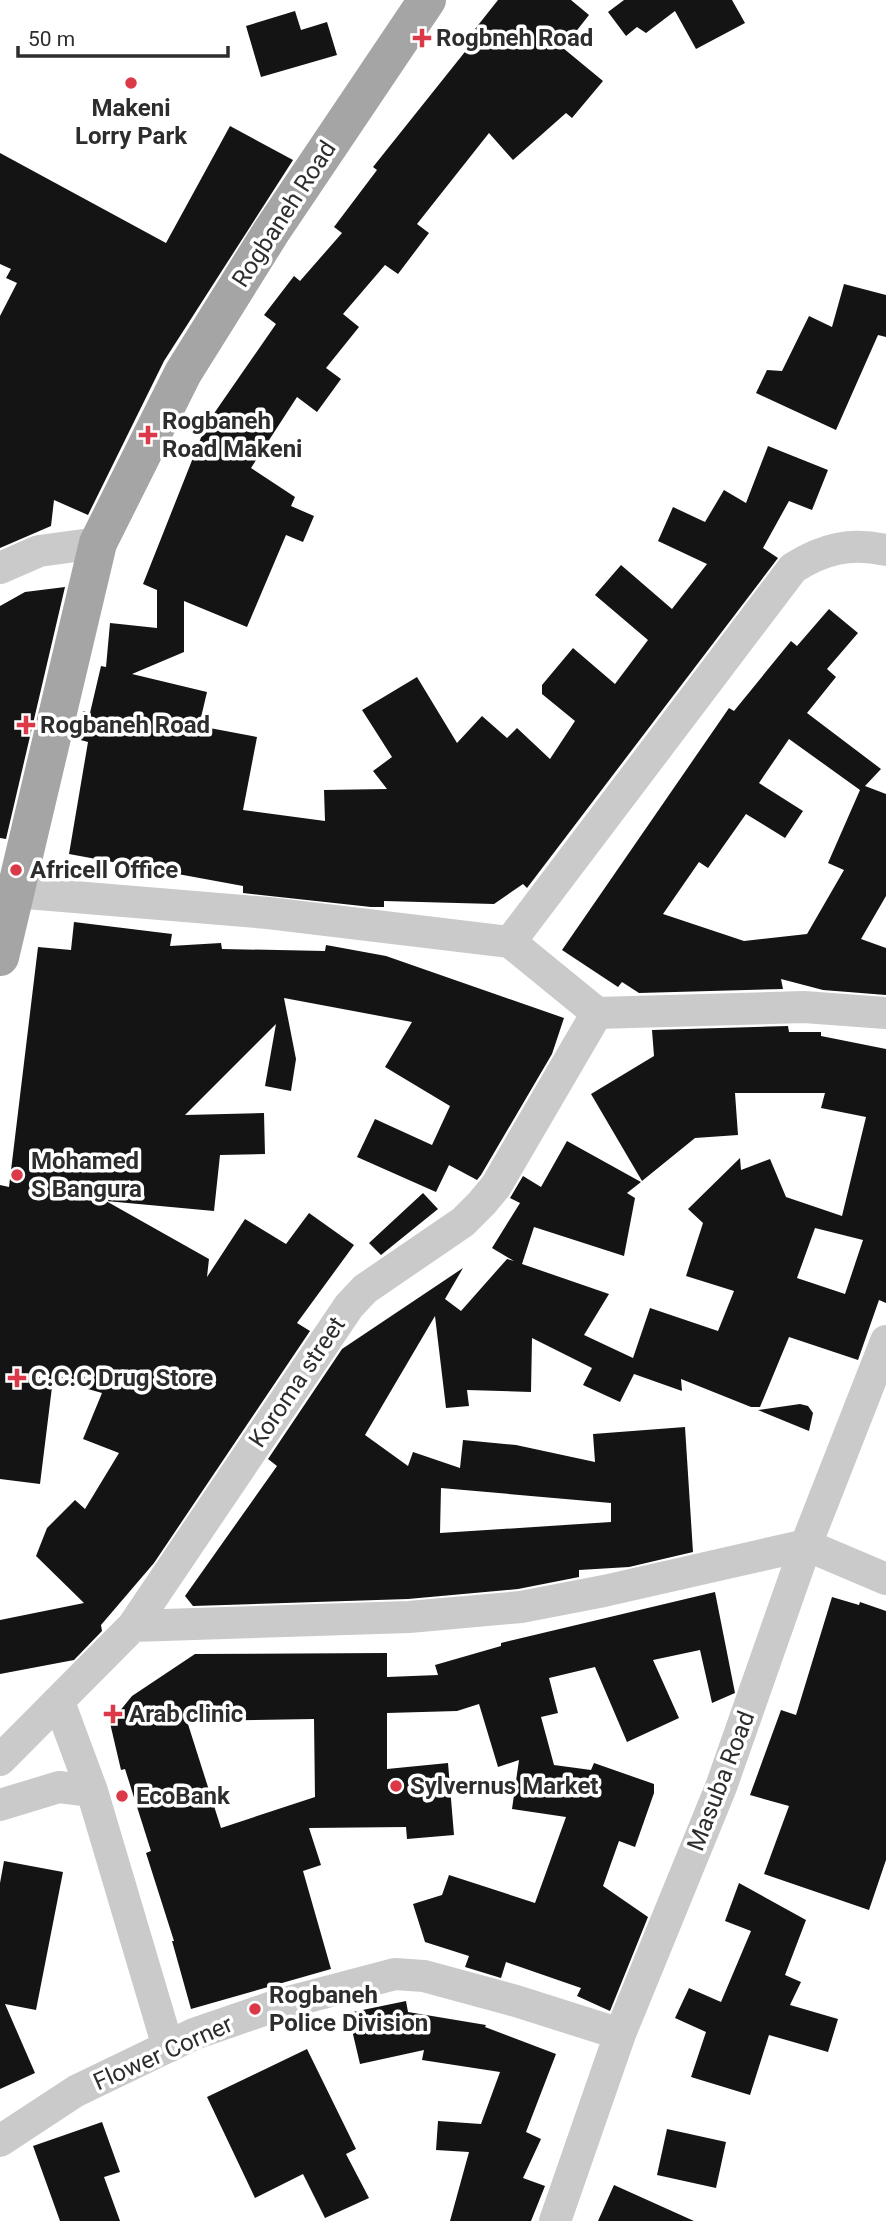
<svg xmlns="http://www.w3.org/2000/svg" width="886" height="2221" viewBox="0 0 886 2221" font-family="Roboto,sans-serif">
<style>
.building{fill:#141414;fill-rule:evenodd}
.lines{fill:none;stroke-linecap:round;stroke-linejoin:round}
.minor{stroke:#cacaca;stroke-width:32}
.primary{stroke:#a5a5a5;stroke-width:38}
.poi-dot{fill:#db3948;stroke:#fff;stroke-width:2.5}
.labels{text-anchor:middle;stroke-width:7;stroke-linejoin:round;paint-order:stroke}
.poi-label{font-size:24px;font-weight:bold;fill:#2d2d2d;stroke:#fff;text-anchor:start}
.street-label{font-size:24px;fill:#2d2d2d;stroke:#fff}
</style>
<rect width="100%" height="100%" fill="#fff"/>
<!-- building -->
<path class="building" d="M498,0H571L589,15L563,48L603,81L572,118L566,113L513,160L489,133L417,224L429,233L398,274L385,265L343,314L359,327L326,368L341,379L317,412L297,397L251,468L295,497L291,506L314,516L303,542L286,535L247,627L184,601V652L132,674L207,692L199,726L257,737L243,810L325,821L324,790L387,789L373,771L392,757L362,710L417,677L457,743L482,716L507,738L517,728L550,759L575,721L542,694V685L573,648L615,684L648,640L595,595L621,565L672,609L707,564L658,541L673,507L705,522L724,490L746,503L768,446L828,470L812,510L789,501L763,548L778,558L527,888L523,884L494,904L384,901V907H371L243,893V886L69,854L88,742L77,739L83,711L90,713L101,666L106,667L110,623L157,628V590L143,584L206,425L276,324L264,315L294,276L300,281L342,233L334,227L377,170L373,167L480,33L475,29Z
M624,0H732L745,23L696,49L675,11L646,33L637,27L626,36L608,12Z
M295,11L301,30L327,22L337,55L261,77L246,26Z
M230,126L293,160L164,361L88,515L54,500L51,526L0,548V316L17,283L6,278L11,269L0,264V153L166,243Z
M844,284L886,295V337L878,335L836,430L756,393L767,370L782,371L809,316L832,327Z
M65,587L6,839L0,838V606L25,592Z
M829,609L858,633L827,669L836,677L807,713L881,769L865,786L886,794V896L861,939L886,948V995L823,990L781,979L783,989L639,993L622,982L618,987L562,950L729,708L734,711L791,641L797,646ZM789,739L860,790L828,863L844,870L807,934L744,941L663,914L699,862L708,868L746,814L785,838L803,811L759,783Z
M74,922L172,934L170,946L221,943L222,949L325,951L326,945L386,956L564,1018L552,1054L481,1175L477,1180L449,1165L436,1192L357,1157L375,1119L432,1145L450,1106L385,1067L412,1022L284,998L296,1059L291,1091L265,1086L276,1024L185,1115L264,1113L265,1154L220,1155L214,1211L106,1201L209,1259L207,1277L245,1219L286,1244L309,1213L354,1245L297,1323L310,1331L154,1563L101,1625L102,1631L74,1660L0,1674V1620L84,1603L36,1556L47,1528L75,1500L85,1509L119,1453L83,1439L102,1393L53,1379L40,1484L0,1479V1185L9,1187L38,947L71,950Z
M788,1026L789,1032H821V1036L886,1049V1303L879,1300L858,1360L789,1337L760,1407H751L681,1379L682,1391L634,1374L620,1402L583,1385L592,1368L532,1338L531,1392L467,1390L469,1406L446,1408L435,1316L365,1435L408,1466L413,1452L460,1468L463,1440L516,1445L595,1462L593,1434L685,1427L693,1552L629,1567L579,1570V1577L518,1589L408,1599L193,1606L185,1596L277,1466L268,1459L342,1349L463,1268L445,1299L461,1311L507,1259L514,1261L492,1248L520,1203L510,1198L523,1176L541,1187L567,1141L641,1182L627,1193L635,1198L624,1256L534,1227L522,1264L609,1294L584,1335L633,1358L650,1308L718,1331L734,1291L686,1276L703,1223L688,1209L740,1158L741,1170L770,1159L786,1197L842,1216L866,1117L821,1108L825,1093H735L738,1135L695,1138L642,1181L591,1094L654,1056L652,1030ZM815,1228L863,1240L845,1294L797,1278ZM441,1488L611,1503V1522L440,1533Z
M423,1193L438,1209L381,1255L369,1243Z
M800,1404L808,1406L813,1413L809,1431L758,1410Z
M715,1592L735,1693L712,1703L700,1650L653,1660L679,1718L627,1742L595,1667L549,1678L558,1713L541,1717L554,1765L591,1770L594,1763L654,1784V1793L635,1847L619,1841L603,1886L648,1917L610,2011L577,1996L581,1988L506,1962L501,1978L465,1967L469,1956L425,1942L413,1904L442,1895L449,1875L535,1903L566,1817L512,1809L519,1760L498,1767L479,1704L457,1711L387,1713V1769L448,1763L454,1835L407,1839L406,1827L309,1828L321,1865L303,1871L331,1969L191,2009L172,1941H174L146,1853L151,1851L125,1769L121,1770L110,1723L132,1696L195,1654L387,1653V1677L438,1675L435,1665L501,1646V1643ZM314,1719L315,1797L221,1828L187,1721Z
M832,1597L859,1605L860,1602L886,1611V1860L869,1910L764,1874L789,1806L750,1795L781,1710L796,1715Z
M4,1861L63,1872L36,2010L5,2004L35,2073L0,2089V1883Z
M739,1883L806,1920L785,1975L801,1982L790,2005L838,2019L828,2052L769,2035L750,2095L691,2077L706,2032L675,2018L689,1988L721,2002L751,1931L725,1921Z
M406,2001L408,2012L486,2025L485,2027L556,2054L526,2132L541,2139L523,2178L545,2186L531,2221H450L469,2152L436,2150L438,2121L481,2124L500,2072L422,2060L424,2050L360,2064L348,2013Z
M307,2049L356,2149L346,2154L369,2198L325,2218L303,2174L255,2198L207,2097Z
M102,2122L120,2172L104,2177L120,2221H60L33,2146Z
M667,2129L726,2142L716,2188L657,2175Z
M614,2185L694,2221H598Z"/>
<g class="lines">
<!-- minor -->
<path class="minor" d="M0,568L39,551L98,543
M14,892L268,913L510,942L597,1013L804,1007L886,1013
M510,942L793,568C823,549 850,542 886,550
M133,1626L409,1617L521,1607L604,1591L806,1545L886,1579
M59,1702L92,1791L168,2047
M0,1760L133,1626L349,1306L365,1289L463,1222L482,1203L496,1186L597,1013
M0,1805L59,1787L92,1791
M0,2141L76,2091L194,2034L281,2004L395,1974L424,1976L516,2001L620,2034
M555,2221L620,2034L721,1787L806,1545L886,1341"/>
<!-- primary -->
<path class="primary" d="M0,957L98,543L183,373L271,232L427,0"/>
</g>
<!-- markers -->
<g class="poi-dot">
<path d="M418.5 27.5h7v7h7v7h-7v7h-7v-7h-7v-7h7z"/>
<circle cx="131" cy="83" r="7"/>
<path d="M144.5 424.5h7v7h7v7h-7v7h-7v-7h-7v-7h7z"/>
<path d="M22.5 714.5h7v7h7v7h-7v7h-7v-7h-7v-7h7z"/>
<circle cx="16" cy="870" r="7"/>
<circle cx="17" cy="1175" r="7"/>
<path d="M13.5 1367.5h7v7h7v7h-7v7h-7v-7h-7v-7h7z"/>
<path d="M109.5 1703.5h7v7h7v7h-7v7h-7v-7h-7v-7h7z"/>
<circle cx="396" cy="1786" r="7"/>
<circle cx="122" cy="1796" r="7"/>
<circle cx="255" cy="2009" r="7"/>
</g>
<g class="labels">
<!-- poi labels -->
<g class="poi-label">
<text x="436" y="46">Rogbneh Road</text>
<text x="131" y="116" text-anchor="middle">Makeni<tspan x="131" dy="28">Lorry Park</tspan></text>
<text x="162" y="429">Rogbaneh<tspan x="162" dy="28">Road Makeni</tspan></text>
<text x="40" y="733">Rogbaneh Road</text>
<text x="30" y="878">Africell Office</text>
<text x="31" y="1169">Mohamed<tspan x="31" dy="28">S Bangura</tspan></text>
<text x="31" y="1386">C.C.C Drug Store</text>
<text x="129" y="1722">Arab clinic</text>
<text x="410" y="1794">Sylvernus Market</text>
<text x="136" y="1804">EcoBank</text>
<text x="269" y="2003">Rogbaneh<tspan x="269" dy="28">Police Division</tspan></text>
</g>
<!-- street labels -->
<g class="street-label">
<text transform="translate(284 214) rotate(-57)" y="8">Rogbaneh Road</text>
<text transform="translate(297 1382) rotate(-56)" y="8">Koroma street</text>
<text transform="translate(721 1781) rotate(-69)" y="8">Masuba Road</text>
<text transform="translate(163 2053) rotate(-24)" y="8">Flower Corner</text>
</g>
</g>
<!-- scale -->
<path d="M18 46v10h210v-10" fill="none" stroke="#2d2d2d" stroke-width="3.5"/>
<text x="28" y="46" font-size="21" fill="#2d2d2d" stroke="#ffffff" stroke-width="5" paint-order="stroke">50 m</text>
</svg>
